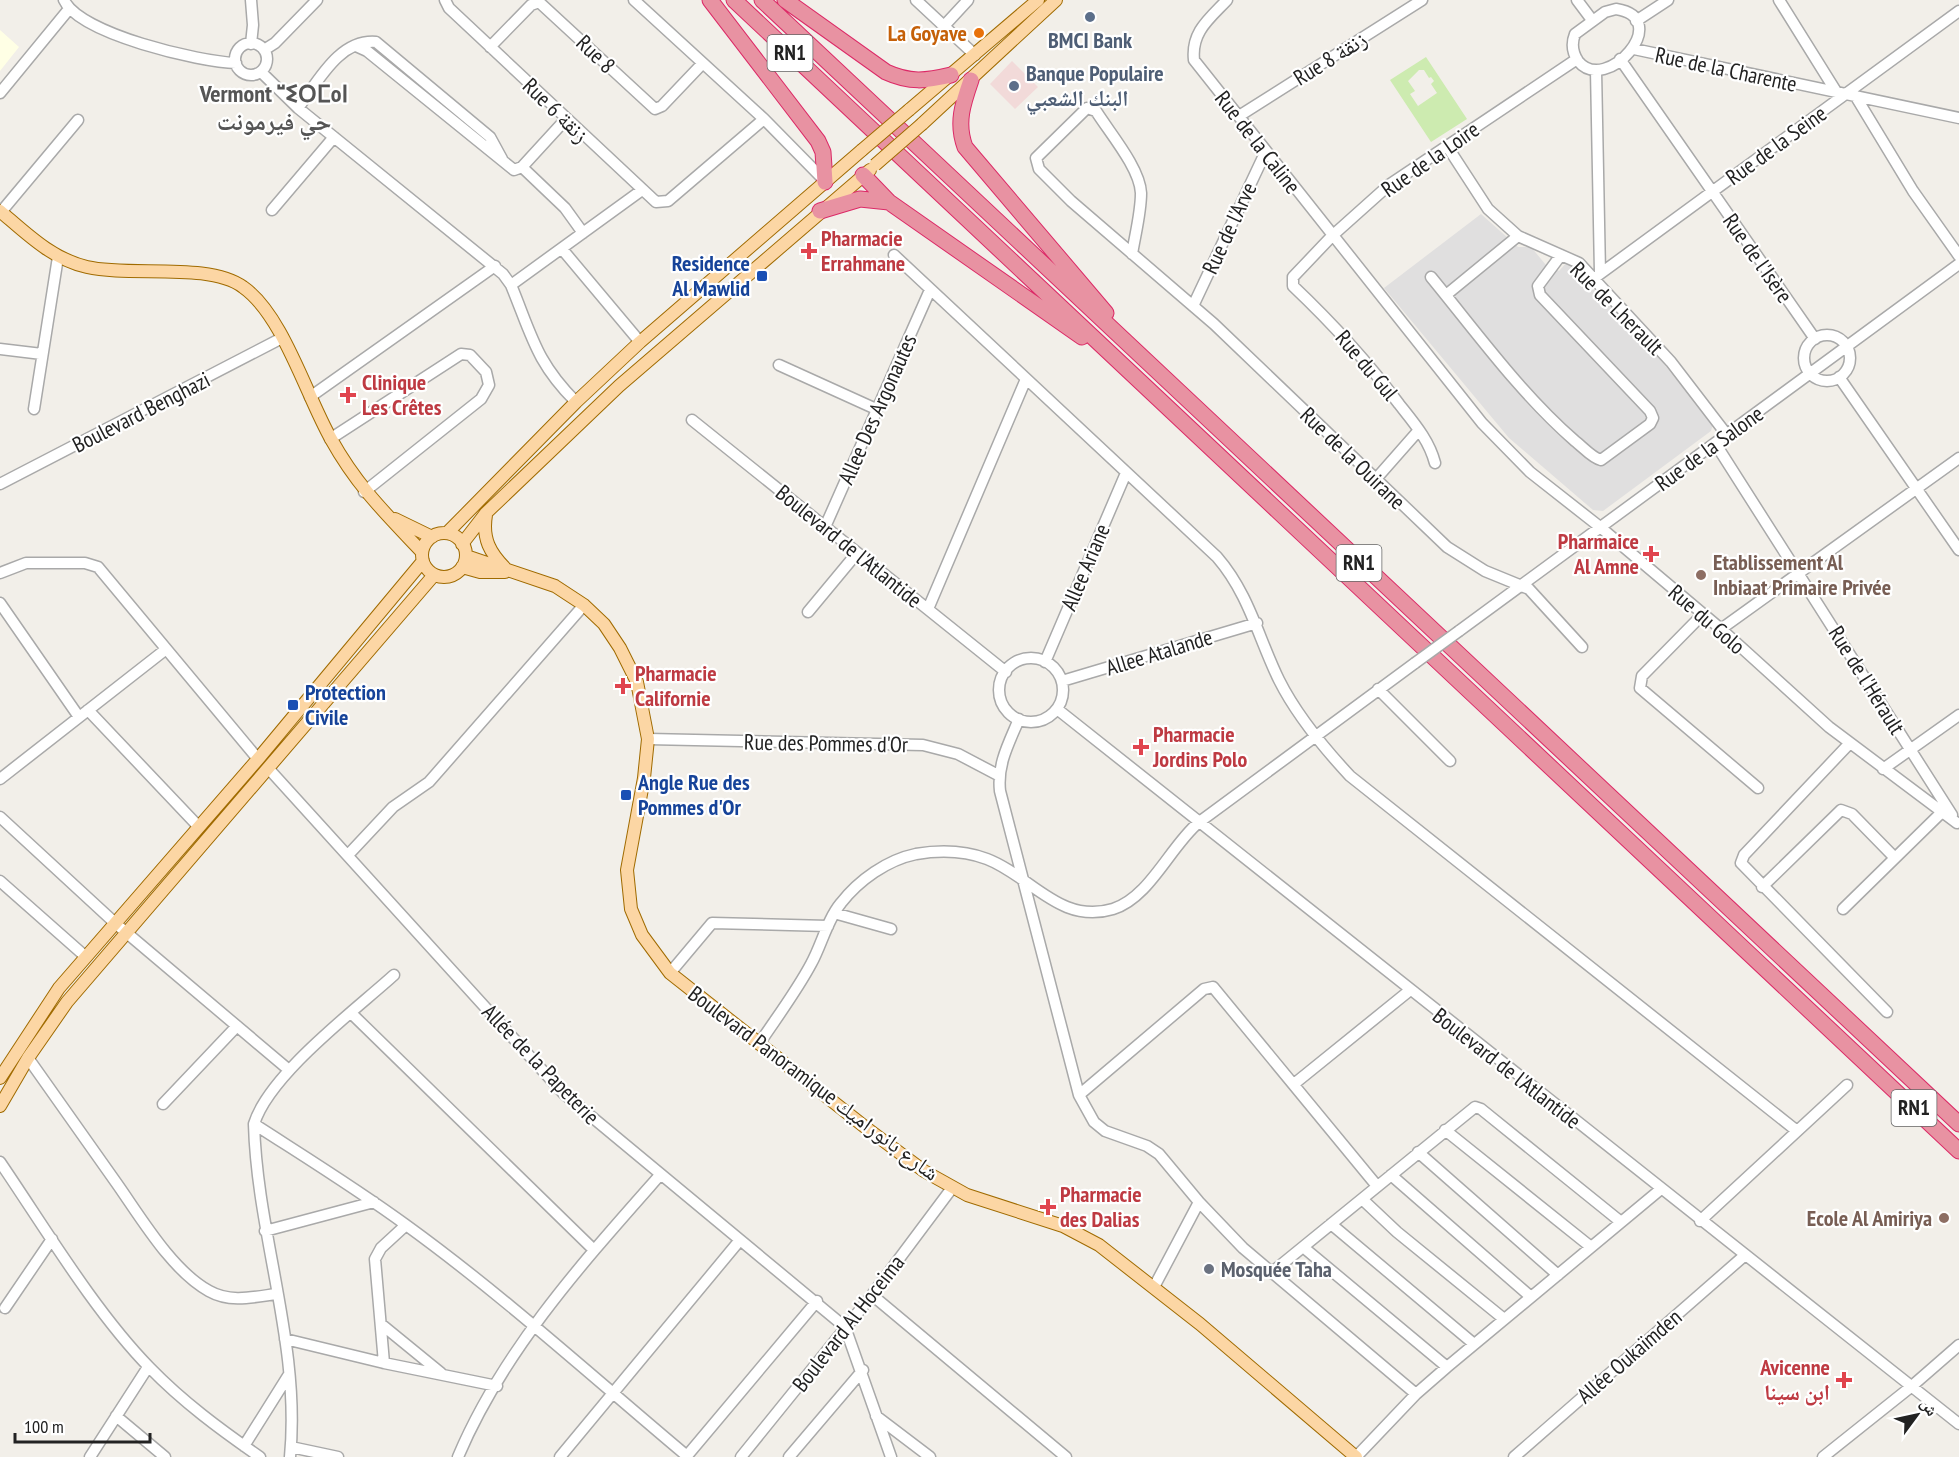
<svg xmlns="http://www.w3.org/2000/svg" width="1959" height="1457" viewBox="0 0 1959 1457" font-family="'PT Sans Narrow','Noto Naskh Arabic','Noto Sans Tifinagh',sans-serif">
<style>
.residential{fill:#e0dfdf}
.commercial{fill:#f2dad9}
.education{fill:#ffffe5}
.grass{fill:#cdebb0;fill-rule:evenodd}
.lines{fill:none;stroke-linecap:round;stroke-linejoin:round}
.minor-casing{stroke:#a9a9a9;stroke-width:13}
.major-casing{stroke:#a06b00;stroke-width:14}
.highway-casing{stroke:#dc2a67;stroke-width:17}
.minor{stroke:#fff;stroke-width:10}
.major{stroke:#fcd6a4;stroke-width:12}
.highway{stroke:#e892a2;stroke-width:15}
.minor-bridge-casing{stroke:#a9a9a9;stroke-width:13;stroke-linecap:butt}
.major-bridge-casing{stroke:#a06b00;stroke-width:14;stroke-linecap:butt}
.minor-bridge{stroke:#fff;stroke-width:10}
.major-bridge{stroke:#fcd6a4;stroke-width:12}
.service-dot{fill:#5c6f8a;stroke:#fff;stroke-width:2}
.food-dot{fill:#e8710a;stroke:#fff;stroke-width:2}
.health-dot{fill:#e0444e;stroke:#fff;stroke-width:2}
.transit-dot{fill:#1a4fb4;stroke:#fff;stroke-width:2}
.education-dot{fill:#8d6e63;stroke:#fff;stroke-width:2}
.worship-dot{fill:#6b7280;stroke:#fff;stroke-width:2}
.labels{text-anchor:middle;stroke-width:4.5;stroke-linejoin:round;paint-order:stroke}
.shield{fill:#fff;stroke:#646464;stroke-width:1.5}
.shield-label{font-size:21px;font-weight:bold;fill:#222}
.food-label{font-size:22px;font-weight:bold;fill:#c56008;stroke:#fff;text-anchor:end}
.service-label{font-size:22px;font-weight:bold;fill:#4e5e75;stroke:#fff}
.street-label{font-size:22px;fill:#222;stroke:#fff}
.health-label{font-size:22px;font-weight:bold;fill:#be3a42;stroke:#fff;text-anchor:start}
.transit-label{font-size:22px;font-weight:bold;fill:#164399;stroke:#fff;text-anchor:start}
.education-label{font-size:22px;font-weight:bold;fill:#785e54;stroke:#fff;text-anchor:start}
.worship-label{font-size:22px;font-weight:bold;fill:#5b616d;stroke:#fff;text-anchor:start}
.neighbourhood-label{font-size:24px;font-weight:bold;fill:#555;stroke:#fff}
</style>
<rect width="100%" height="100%" fill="#f2efe9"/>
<!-- residential -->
<path class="residential" d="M1481,214L1518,247H1531L1546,265L1548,263L1559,271L1567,262L1650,347L1713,424L1711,431L1603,511L1593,510L1509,438L1384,288Z"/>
<!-- commercial -->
<path class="commercial" d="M1012,61L1038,87L1015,109L990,84Z"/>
<!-- education -->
<path class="education" d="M0,30L19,47L0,71Z"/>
<!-- grass -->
<path class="grass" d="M1426,57L1467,119L1431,142L1390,80ZM1419,70H1424L1429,78L1431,77L1434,81L1431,84L1437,93L1418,106L1410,94L1415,91L1408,81Z"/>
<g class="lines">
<!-- minor casing -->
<g class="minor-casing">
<path id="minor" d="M64,0C79,34 200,62 236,63
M251,0L253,25L251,44
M445,0L449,8L656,202L668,201L764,119
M634,0L764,119L825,181
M916,0L975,55
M1227,0C1209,19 1191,32 1194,60L1482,423L1530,472L1600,527L1721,629L1829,727L1957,823
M1577,0L1592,20
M1779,0L1837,93
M1616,9C1675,18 1606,96 1578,61C1572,52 1571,44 1575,34L1605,12Z
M1636,21L1668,0
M944,26L968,0
M235 59a16 16 0 1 1 32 0a16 16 0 1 1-32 0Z
M356,46L367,51L514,170L522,167L566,119
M490,47L531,5L539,2L655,109L662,106L702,64
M1634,49L1959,118
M264,50L275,43L317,0
M1620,59L1815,339
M1596,70L1600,273
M261,72L298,108L503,274L511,285C532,336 536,362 576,402
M0,93L69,9
M1856,97L1913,191L1959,256
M298,108C318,82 339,39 376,42L490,137L502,159
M1239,116L1422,0
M1447,146L1488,209L1518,236L1579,263L1671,362L1727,435
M522,167L565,208L583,233
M272,210L334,137
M1,212L78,120
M562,249L640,342
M1132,254C1135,235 1141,213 1141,193C1140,168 1109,132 1096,111L1087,108L1036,158L1039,169L1071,201L1214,324L1447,547L1485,571L1529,589L1582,647
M894,255L1217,557C1249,594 1258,637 1279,680C1297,716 1323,747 1350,776L1797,1131
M1431,277C1477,333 1520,393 1575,441C1583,447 1592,458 1601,460L1650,424L1653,418L1650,411L1540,295L1538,286L1561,255
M1593,279L1959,11
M511,285L642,190
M1446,295L1518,236
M1193,306L1266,151
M1804 358a23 23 0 1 1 46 0a23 23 0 1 1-46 0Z
M0,349L42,354
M779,365L876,409
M1839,377L1959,550
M310,397L495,266
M34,409L58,257
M692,420L1006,672
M330,439L461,354L470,355L486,372L489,385L481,399L364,492
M1715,443L1952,815
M1435,463C1429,440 1414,423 1399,404C1367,361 1332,323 1293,286V277L1332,236L1389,185L1577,59
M1375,480L1419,430
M0,484L282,338
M825,527L930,290
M0,573L26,563H85L98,567L258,759
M0,603L79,717
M928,609L1026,379
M808,612L857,553
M1703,614L1642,676L1640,688L1758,788
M1721,629L1959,458
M1459,631L1959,264
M999 690a32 32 0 1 1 64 0a32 32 0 1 1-64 0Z
M1045,662L1126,473
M1062,681L1257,623
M1378,689L1450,761
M1057,709L1959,1424
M88,710L198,826
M1019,719C1009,743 997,764 1000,791L1079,1095L1094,1122L1105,1131L1147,1146L1159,1154L1199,1202L1243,1248L1416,1394
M648,739L923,745L958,754L998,775
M1849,744L1744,855L1741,863L1887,1012
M268,768L563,1093L845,1327L891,1457
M1883,769L1959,715
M0,779L165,650
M0,817L115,923L289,1070
M348,855L393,807L429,782L584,605
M0,881L86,957
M1762,887L1841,810L1852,814L1895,858
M1843,909L1942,812
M834,913L891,929
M670,973L712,923L828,926
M352,1014L594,1250
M759,1044C777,1017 796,992 811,964C822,944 827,920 841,903C859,880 887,860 916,854C940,850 963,850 987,859C1031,876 1060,925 1113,909C1149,898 1170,847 1198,823L1415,663
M28,1058C57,1099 86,1140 115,1181C140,1216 171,1270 209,1291C230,1303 254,1297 276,1294
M1294,1084L1409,991
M1079,1095L1204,989L1213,987L1377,1186
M163,1104L237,1026
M254,1124C305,1157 357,1189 406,1225C504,1296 594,1378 687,1456
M1445,1130L1591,1247
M1418,1152L1558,1275
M0,1162C45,1228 95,1312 150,1368C183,1402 221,1430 260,1457
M1391,1175L1531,1297
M1362,1199L1397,1232L1504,1319
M1700,1221L1847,1085
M1331,1224L1474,1344
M265,1231L374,1202
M1303,1247L1447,1367
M1271,1273L1475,1107L1481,1109L1621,1222
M1154,1287L1199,1202
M872,1295L1066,1457
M5,1308L52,1239
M381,1324L441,1373
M285,1339L384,1363L497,1386
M384,1363L375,1259L381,1248L406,1225
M116,1416L165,1457
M876,1416L930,1457
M244,1446L288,1376
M291,1447L338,1457
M90,1457L148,1367
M290,1457C301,1345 257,1235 254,1124C269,1075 354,1011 394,975
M458,1457C503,1350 585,1260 660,1175
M560,1457L740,1240
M686,1457L817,1301
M741,1457L872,1295L952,1188
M789,1457L863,1370
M1356,1457L1416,1394L1447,1367L1661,1189
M1514,1457L1744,1256
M1823,1457L1912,1386L1959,1345"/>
</g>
<!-- major casing -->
<g class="major-casing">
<path id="major" d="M909,110L1038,0
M922,124L1056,0
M0,211C27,234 52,259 87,267C131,277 209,262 243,287C283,315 306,395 331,439C357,486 386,514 422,552
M486,515C482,539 490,553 506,569
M395,519L432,537
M447,533L576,402L640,342L862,150
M422 555a22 22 0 1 1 44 0a22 22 0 1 1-44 0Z
M462,544L486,513L619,386L870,170
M466,556L555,586L584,605L604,624L620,648L637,682L648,739L644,778L627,870L631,909L642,935L670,973L865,1127L924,1171L967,1195L1063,1226L1099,1245L1200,1324L1356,1457
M462,567L480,572H505
M0,1078L59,988L258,759L423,561
M0,1106L28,1058L67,1002L434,575"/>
</g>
<!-- highway casing -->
<g class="highway-casing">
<path id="highway" d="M710,0L818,141L823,152L825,182
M734,0L1959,1151
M762,0L1959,1124
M785,0L886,72C910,83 926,81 951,75
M971,80C963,103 956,123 965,147L1106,313
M863,175L889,202
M820,211L860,199L889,202L1082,337"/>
</g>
<!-- minor -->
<use href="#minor" class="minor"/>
<!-- major -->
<use href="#major" class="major"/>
<!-- highway -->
<use href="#highway" class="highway"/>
<!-- minor-bridge casing -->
<g class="minor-bridge-casing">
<path id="minor-bridge" d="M1415,663L1459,631"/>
</g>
<!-- major-bridge casing -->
<g class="major-bridge-casing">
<path id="major-bridge" d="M862,150L909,110
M875,165L922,124"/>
</g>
<!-- minor-bridge -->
<use href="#minor-bridge" class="minor-bridge"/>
<!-- major-bridge -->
<use href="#major-bridge" class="major-bridge"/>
</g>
<!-- markers -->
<g class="service-dot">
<circle cx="1090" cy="17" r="6"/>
<circle cx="1014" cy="86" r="6"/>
</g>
<circle class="food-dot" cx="979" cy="33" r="6"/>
<g class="health-dot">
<path d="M806 242h6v6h6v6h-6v6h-6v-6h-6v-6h6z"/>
<path d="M345 386h6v6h6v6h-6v6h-6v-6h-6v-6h6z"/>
<path d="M1648 545h6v6h6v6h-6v6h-6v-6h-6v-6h6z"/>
<path d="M620 677h6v6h6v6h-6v6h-6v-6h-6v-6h6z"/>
<path d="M1138 738h6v6h6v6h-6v6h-6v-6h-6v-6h6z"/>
<path d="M1045 1198h6v6h6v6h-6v6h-6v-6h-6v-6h6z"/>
<path d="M1841 1371h6v6h6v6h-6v6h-6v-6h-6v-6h6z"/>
</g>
<g class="transit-dot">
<rect x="756" y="270" width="12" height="12" rx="3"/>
<rect x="287" y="699" width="12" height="12" rx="3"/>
<rect x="620" y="789" width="12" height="12" rx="3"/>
</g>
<g class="education-dot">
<circle cx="1701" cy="575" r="6"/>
<circle cx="1944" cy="1218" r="6"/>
</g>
<circle class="worship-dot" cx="1209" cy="1269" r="6"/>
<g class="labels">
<!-- shield labels -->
<g class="shield">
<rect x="767.5" y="35" width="45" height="36" rx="4.5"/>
<rect x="1336.5" y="545" width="45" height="36" rx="4.5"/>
<rect x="1891.5" y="1090" width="45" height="36" rx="4.5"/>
</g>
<g class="shield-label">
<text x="790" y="60">RN1</text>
<text x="1359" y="570">RN1</text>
<text x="1914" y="1115">RN1</text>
</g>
<!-- food labels -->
<g class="food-label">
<text x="967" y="41">La Goyave</text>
</g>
<!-- service labels -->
<g class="service-label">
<text x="1090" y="48">BMCI Bank</text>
<text x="1026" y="81" text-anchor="start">Banque Populaire<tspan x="1026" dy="25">البنك الشعبي</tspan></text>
</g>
<!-- street labels -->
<g class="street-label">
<text transform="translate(596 54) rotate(44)" y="8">Rue 8</text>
<text transform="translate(1330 58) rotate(-32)" y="8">Rue 8 زنقة</text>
<text transform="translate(1726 69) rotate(12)" y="8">Rue de la Charente</text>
<text transform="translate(556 110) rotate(44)" y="8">Rue 6 زنقة</text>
<text transform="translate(1258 142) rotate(52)" y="8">Rue de la Caline</text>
<text transform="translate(1776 145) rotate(-36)" y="8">Rue de la Seine</text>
<text transform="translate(1430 159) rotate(-35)" y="8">Rue de la Loire</text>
<text transform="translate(1229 228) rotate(-65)" y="8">Rue de l'Arve</text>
<text transform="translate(1758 258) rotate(55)" y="8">Rue de l'Isère</text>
<text transform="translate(1617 308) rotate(45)" y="8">Rue de Lherault</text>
<text transform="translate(1367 365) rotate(50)" y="8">Rue du Gul</text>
<text transform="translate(877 409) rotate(-66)" y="8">Allee Des Argonautes</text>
<text transform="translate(141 412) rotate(-27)" y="8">Boulevard Benghazi</text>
<text transform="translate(1709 448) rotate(-36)" y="8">Rue de la Salone</text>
<text transform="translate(1353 458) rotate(44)" y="8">Rue de la Ouirane</text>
<text transform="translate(849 546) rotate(39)" y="8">Boulevard de l'Atlantide</text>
<text transform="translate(1085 567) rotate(-67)" y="8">Allee Ariane</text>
<text transform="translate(1707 619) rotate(41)" y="8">Rue du Golo</text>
<text transform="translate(1159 652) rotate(-17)" y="8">Allee Atalande</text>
<text transform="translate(1867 680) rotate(58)" y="8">Rue de l'Hérault</text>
<text transform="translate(826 743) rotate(1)" y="8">Rue des Pommes d'Or</text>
<text transform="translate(541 1064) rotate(46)" y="8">Allée de la Papeterie</text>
<text transform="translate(1507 1068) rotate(38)" y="8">Boulevard de l'Atlantide</text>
<text transform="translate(814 1083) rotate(37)" y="8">Boulevard Panoramique شارع بانوراميك</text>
<text transform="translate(848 1323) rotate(-52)" y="8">Boulevard Al Hoceima</text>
<text transform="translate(1629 1356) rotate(-41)" y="8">Allée Oukaïmden</text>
</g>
<!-- health labels -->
<g class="health-label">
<text x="821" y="246">Pharmacie<tspan x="821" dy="25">Errahmane</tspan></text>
<text x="362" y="390">Clinique<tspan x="362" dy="25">Les Crêtes</tspan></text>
<text x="1639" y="549" text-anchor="end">Pharmaice<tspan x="1639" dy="25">Al Amne</tspan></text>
<text x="635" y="681">Pharmacie<tspan x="635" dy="25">Californie</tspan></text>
<text x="1153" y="742">Pharmacie<tspan x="1153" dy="25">Jordins Polo</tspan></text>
<text x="1060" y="1202">Pharmacie<tspan x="1060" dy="25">des Dalias</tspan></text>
<text x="1830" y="1375" text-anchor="end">Avicenne<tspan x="1830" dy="25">ابن سينا</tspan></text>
</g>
<!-- transit labels -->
<g class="transit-label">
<text x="750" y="271" text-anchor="end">Residence<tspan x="750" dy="25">Al Mawlid</tspan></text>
<text x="305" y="700">Protection<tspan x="305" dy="25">Civile</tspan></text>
<text x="638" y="790">Angle Rue des<tspan x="638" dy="25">Pommes d'Or</tspan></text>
</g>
<!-- education labels -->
<g class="education-label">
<text x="1713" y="570">Etablissement Al<tspan x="1713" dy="25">Inbiaat Primaire Privée</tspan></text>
<text x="1932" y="1226" text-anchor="end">Ecole Al Amiriya</text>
</g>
<!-- worship labels -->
<g class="worship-label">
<text x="1221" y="1277">Mosquée Taha</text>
</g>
<!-- neighbourhood labels -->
<g class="neighbourhood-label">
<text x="274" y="102">Vermont ⵯⵉⵔⵎoⵏ<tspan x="274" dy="28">حي فيرمونت</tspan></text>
</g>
</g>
<!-- north arrow -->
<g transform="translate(1917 1415) rotate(57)" stroke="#ffffff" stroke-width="4.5" paint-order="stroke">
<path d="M0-4.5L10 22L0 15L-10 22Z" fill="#222222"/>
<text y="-9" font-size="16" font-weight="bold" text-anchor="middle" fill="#222222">ش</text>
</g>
<!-- scale -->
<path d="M15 1433v9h135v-9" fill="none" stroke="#222222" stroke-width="3"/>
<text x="24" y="1433" font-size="18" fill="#222222" stroke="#ffffff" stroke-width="4.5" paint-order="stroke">100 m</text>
</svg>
